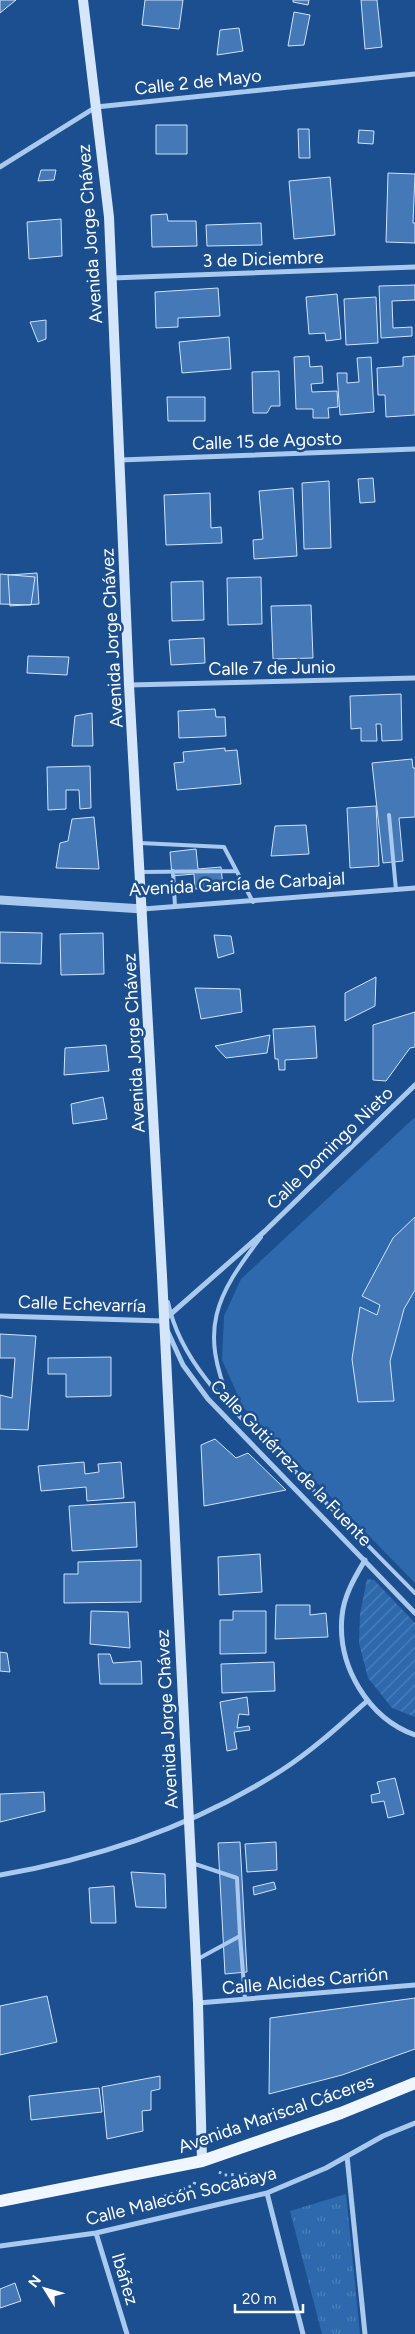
<svg xmlns="http://www.w3.org/2000/svg" width="415" height="2334" viewBox="0 0 415 2334" font-family="Figtree,sans-serif">
<style>
.grass{fill:#2e69ad}
.park{fill:url(#park-tufts)}
.garden{fill:url(#garden-furrows)}
.building{fill:#4478b7;stroke:#cfe3fa}
.lines{fill:none;stroke-linecap:round;stroke-linejoin:round}
.path{stroke:#a9c9ee;stroke-width:3;stroke-dasharray:2.5 4;stroke-linecap:butt}
.service{stroke:#a9c9ee;stroke-width:4}
.minor{stroke:#a9c9ee;stroke-width:5}
.tertiary{stroke:#a9c9ee;stroke-width:9}
.secondary{stroke:#d6e6fa;stroke-width:10}
.primary{stroke:#f0f6ff;stroke-width:12}
.labels{text-anchor:middle;stroke-width:5;stroke-linejoin:round;paint-order:stroke}
.street-label{font-size:18px;fill:#fff;stroke:#1b4f8f}
</style>
<defs>
<pattern id="park-tufts" width="24" height="20" patternUnits="userSpaceOnUse" patternTransform="scale(1.25)"><rect width="24" height="20" fill="#2e69ad"/><path d="M3 7l-1-3M5 7V3M7 7l1-3M15 17l-1-3M17 17v-4M19 17l1-3" fill="none" stroke="#4d80b9"/></pattern>
<pattern id="garden-furrows" width="10" height="10" patternUnits="userSpaceOnUse" patternTransform="scale(1.25)"><rect width="10" height="10" fill="#2e69ad"/><path d="M-1 1l2-2M0 10L10 0M9 11l2-2" fill="none" stroke="#4d80b9"/></pattern>
</defs>
<rect width="100%" height="100%" fill="#1b4f8f"/>
<!-- grass -->
<path class="grass" d="M415,1117V1583L243,1407L222,1360L224,1316L241,1279Z"/>
<!-- park -->
<path class="park" d="M346,2194L360,2334H322L290,2211Z"/>
<!-- garden -->
<path class="garden" d="M367,1579L374,1580L415,1623V1717L392,1708L368,1678L359,1643L360,1614Z"/>
<!-- building -->
<path class="building" d="M0,0H16L0,13Z
M145,0H183L179,29L142,25Z
M293,0H309L308,5L293,2Z
M361,0H377L382,47L365,49Z
M294,12L310,15L304,45L288,46Z
M239,28L243,51L217,55L220,30Z
M156,125H187V154H156Z
M298,129H309L310,158H299Z
M359,130L374,131L373,144L358,143Z
M41,170H56L54,180L38,181Z
M388,173L415,174L413,223H415V243L386,242Z
M330,177L335,235L294,239L289,181Z
M167,214L168,221H196L197,246L152,247L151,215Z
M61,219L62,256L29,259L27,222Z
M261,223L262,245L207,246L206,225Z
M415,285V300L392,301L393,328L412,327V336L381,338L379,286Z
M218,288L220,316L178,318V327L156,328L155,292Z
M337,294L341,339L326,341L325,333L309,334L306,297Z
M376,297L378,343L346,345L344,299Z
M46,320V339L38,342L30,322Z
M229,337L231,369L182,373L179,342Z
M309,356L310,367L322,366L323,383L311,384L312,392L337,391L338,407L328,408L329,418H313V409H296L294,357Z
M415,356V415L386,417L385,395H378L377,368L403,366V357Z
M371,357L374,412L340,415L337,373H347V383L359,382L357,358Z
M279,371L280,406H271L267,413H253L252,372Z
M167,397H205V421H168Z
M373,478L375,502L360,503L358,479Z
M329,481L331,548L304,549L302,483Z
M293,488L297,556L254,559L253,540L263,539L259,491Z
M210,493L211,528L221,527L222,543L166,545L164,495Z
M37,573L39,604L10,606L8,575Z
M0,574L35,577L31,605L0,604Z
M261,577L262,624L228,625L227,578Z
M203,581L204,620L172,621L171,582Z
M311,605L313,658L273,659L271,606Z
M204,638L205,663L171,665L169,640Z
M28,656L69,657L67,675L27,673Z
M401,694L402,740L382,741L381,724H376L377,741H361V728L351,729L350,696Z
M215,709L216,717H225L226,736L179,738L178,711Z
M92,713L93,746H72L75,716Z
M225,748V751L237,750L241,784L177,790L174,763L184,762L183,752Z
M412,759L413,768H415V817L399,818L403,861L383,863L372,763Z
M90,766L91,808L80,809L79,790H66V809L48,810L47,767Z
M376,806L379,866L350,868L347,808Z
M94,817L99,869L56,868L60,843L68,841L72,819Z
M306,825L309,854L271,856L275,826Z
M196,849L198,869L221,867L223,887L195,889L194,874L172,876L170,852Z
M0,932L42,933L41,964L0,963Z
M103,933L104,974L61,975L60,934Z
M214,935L231,936L234,953L218,958Z
M376,977L375,1006L345,1021V993Z
M195,988L240,989L242,1012L201,1019Z
M415,1012V1047L410,1048L386,1081L373,1080V1025Z
M315,1026L317,1058L285,1060V1070H279L278,1059H275L273,1029Z
M270,1035L267,1053L226,1058L215,1046Z
M106,1045L109,1071L64,1075L65,1048Z
M103,1097L107,1119L73,1124L71,1104Z
M415,1217V1290L404,1309L390,1361L394,1401L358,1402L352,1359L360,1307L377,1315L380,1305L362,1296L393,1238Z
M0,1334L36,1336L28,1430L0,1429V1395L12,1398L15,1358H0Z
M111,1357V1396L66,1397V1374H48V1358Z
M215,1439L236,1458L248,1453L286,1490L204,1506L201,1445Z
M84,1462L85,1474L99,1472L98,1464L121,1462L124,1498L87,1501L86,1487L41,1491L38,1466Z
M135,1502L137,1547L72,1551L69,1506Z
M260,1554L262,1592L219,1595L218,1557Z
M141,1560V1602L64,1603V1574H78V1562Z
M276,1605H310V1615L326,1613L328,1637L275,1639Z
M91,1611L128,1612L130,1648L90,1644Z
M233,1611H266V1653L220,1654V1620H233Z
M0,1652L7,1653L10,1672L0,1671Z
M98,1654H110L113,1663L141,1661L142,1684H100Z
M274,1662L275,1691L222,1693L221,1664Z
M247,1697L249,1715L239,1714L237,1728L249,1726L250,1730L234,1732L237,1749L227,1751L220,1702Z
M395,1778L404,1814L388,1818L384,1801L372,1803L371,1795L380,1793L377,1782Z
M44,1792L45,1811L0,1822V1794Z
M240,1842L247,1972L225,1974L218,1843Z
M276,1842L277,1870L247,1872L245,1844Z
M131,1872L165,1874L166,1908L136,1907Z
M274,1882L276,1889L254,1895L253,1887Z
M114,1886L116,1923H91L89,1888Z
M47,1996L57,2042L0,2055V2006Z
M415,1998V2049L342,2075L269,2094L270,2018Z
M160,2076V2089L151,2091V2110L142,2111L143,2131L107,2139L102,2087Z
M99,2088L102,2112L31,2120L29,2096Z
M15,2283L21,2301L0,2308V2289Z"/>
<g class="lines">
<!-- path -->
<path class="path" d="M219,2172L224,2175L275,2173
M134,2208L194,2185L195,2181"/>
<!-- service -->
<path class="service" d="M389,815L396,890
M140,843L224,847L253,902
M173,871L175,906
M141,872L236,871
M168,1302C182,1372 247,1422 295,1471C335,1512 375,1553 415,1593
M230,1402C199,1329 215,1297 261,1237
M192,1863L237,1878L240,1936L196,1960
M240,1936L245,1999"/>
<!-- minor -->
<path class="minor" d="M0,167L96,107L415,74
M112,278L415,267
M120,460L415,449
M129,685L415,678
M143,909L415,888
M0,1316L163,1321
M164,1320L265,1231L415,1085
M167,1330L183,1365L208,1399L415,1613
M365,1560C355,1577 344,1595 342,1616C337,1666 368,1718 415,1735
M0,1875C99,1858 198,1824 282,1770C313,1750 340,1725 367,1701
M198,2003L415,1985
M347,2156L365,2334
M267,2193L303,2334
M96,2233L127,2334
M0,2246L96,2233L267,2193L326,2168L383,2136L415,2123"/>
<!-- tertiary -->
<path class="tertiary" d="M0,900L143,909"/>
<!-- secondary -->
<path class="secondary" d="M83,0L109,217L129,685L162,1276L198,2003L202,2161"/>
<!-- primary -->
<path class="primary" d="M0,2201L202,2161L341,2113L415,2083"/>
</g>
<g class="labels">
<!-- street labels -->
<g class="street-label">
<text transform="translate(198 82) rotate(-6)" y="6">Calle 2 de Mayo</text>
<text transform="translate(90 234) rotate(-94)" y="6">Avenida Jorge Chávez</text>
<text transform="translate(263 259) rotate(-2)" y="6">3 de Diciembre</text>
<text transform="translate(267 441) rotate(-2)" y="6">Calle 15 de Agosto</text>
<text transform="translate(112 638) rotate(-93)" y="6">Avenida Jorge Chávez</text>
<text transform="translate(272 668) rotate(-1)" y="6">Calle 7 de Junio</text>
<text transform="translate(237 884) rotate(-3)" y="6">Avenida García de Carbajal</text>
<text transform="translate(134 1043) rotate(-93)" y="6">Avenida Jorge Chávez</text>
<text transform="translate(330 1148) rotate(-44)" y="6">Calle Domingo Nieto</text>
<text transform="translate(82 1304) rotate(2)" y="6">Calle Echevarría</text>
<text transform="translate(291 1463) rotate(46)" y="6">Calle Gutiérrez de la Fuente</text>
<text transform="translate(167 1719) rotate(-93)" y="6">Avenida Jorge Chávez</text>
<text transform="translate(305 1981) rotate(-5)" y="6">Calle Alcides Carrión</text>
<text transform="translate(276 2114) rotate(-19)" y="6">Avenida Mariscal Cáceres</text>
<text transform="translate(181 2196) rotate(-14)" y="6">Calle Malecón Socabaya</text>
<text transform="translate(125 2279) rotate(73)" y="6">Ibáñez</text>
</g>
</g>
<!-- north arrow -->
<g transform="translate(45 2289) rotate(307)" stroke="#1b4f8f" stroke-width="4" paint-order="stroke">
<path d="M0-4L9 19L0 12L-9 19Z" fill="#ffffff"/>
<text y="-8" font-size="14" font-weight="bold" text-anchor="middle" fill="#ffffff">N</text>
</g>
<!-- scale -->
<path d="M235 2304v8h68v-8" fill="none" stroke="#ffffff" stroke-width="2.5"/>
<text x="242" y="2304" font-size="15" fill="#ffffff" stroke="#1b4f8f" stroke-width="4" paint-order="stroke">20 m</text>
</svg>
